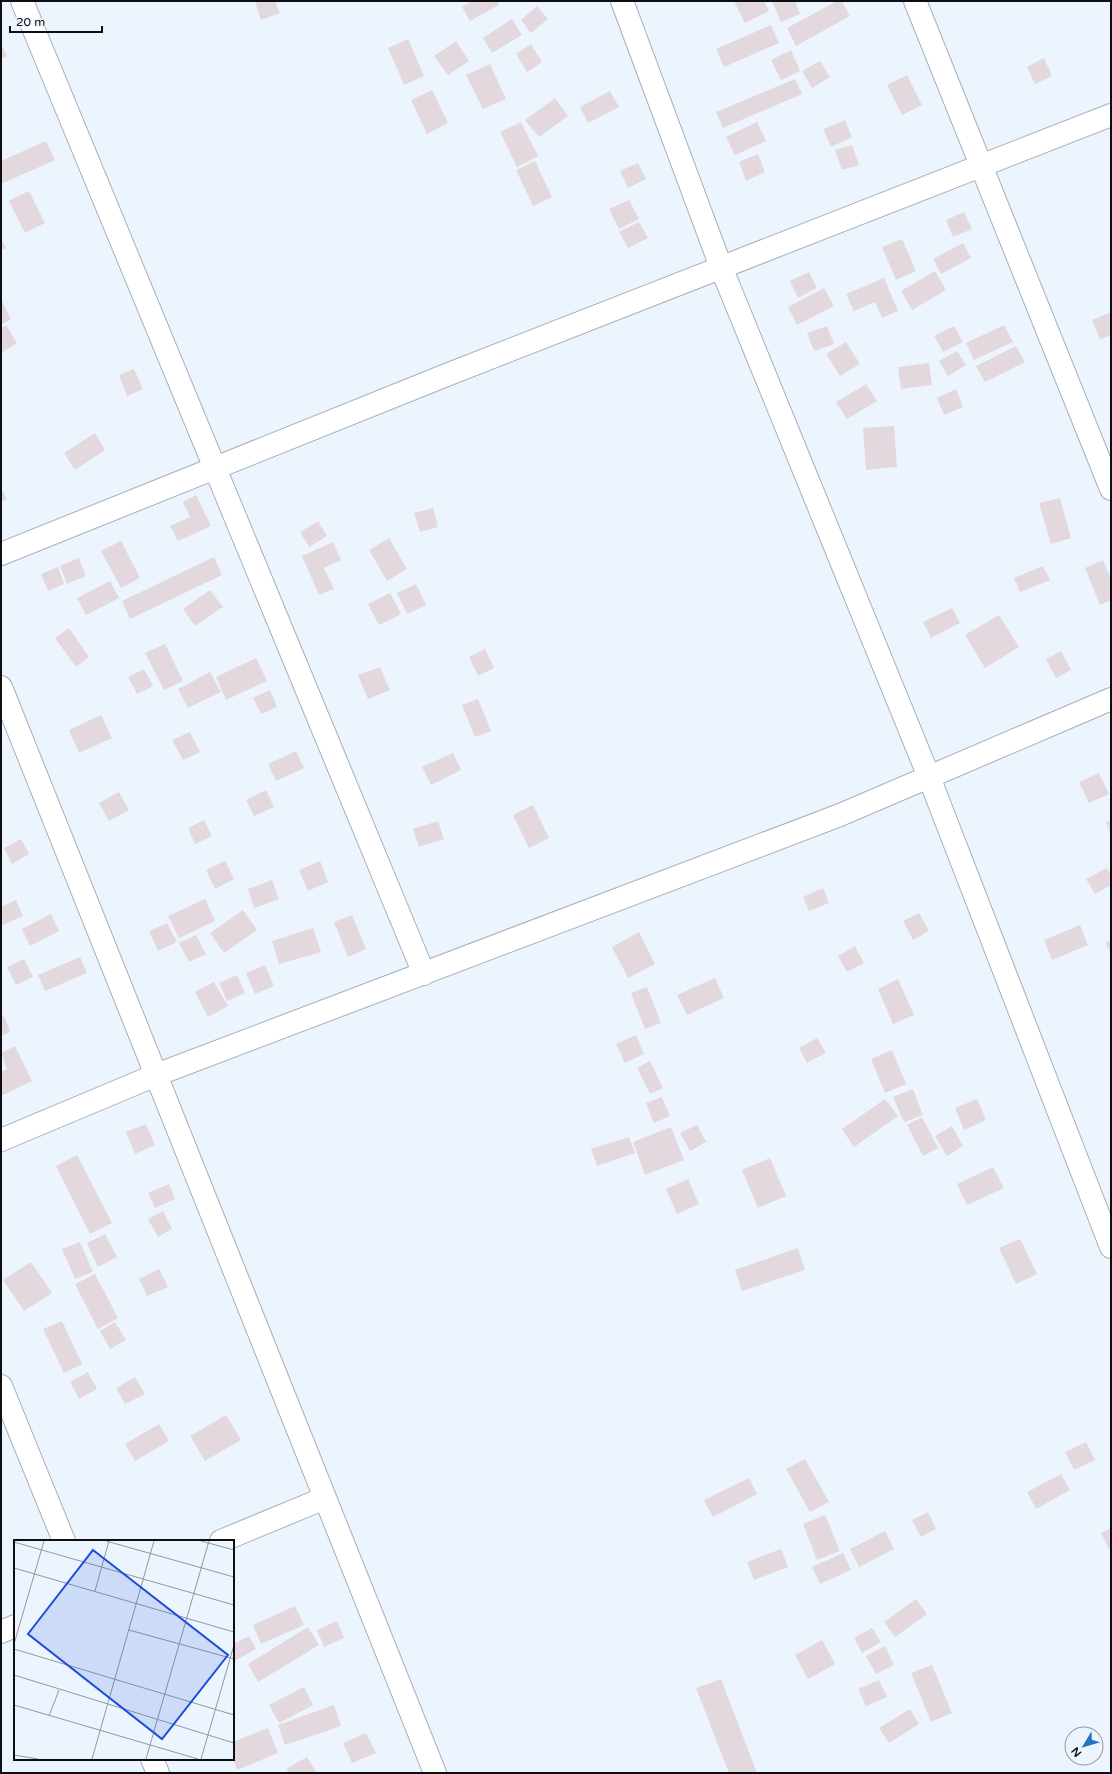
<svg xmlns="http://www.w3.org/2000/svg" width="1112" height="1774" viewBox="0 0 1112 1774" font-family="'Varela Round',sans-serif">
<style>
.building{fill:#e4d8df}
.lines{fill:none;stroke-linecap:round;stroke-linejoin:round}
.street-casing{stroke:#a8afb9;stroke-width:24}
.street{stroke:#fff;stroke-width:22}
.inset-road{fill:none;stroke:#92989f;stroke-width:1}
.view{fill:#1d4ed8;fill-opacity:0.15;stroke:#1d4ed8;stroke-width:2}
.inset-edge{fill:none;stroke:#0c0e11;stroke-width:2}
</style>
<rect width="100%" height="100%" fill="#ecf4fe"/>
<!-- building -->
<path class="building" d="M255,1H275L280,13L261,20Z
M472,1H497L499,5L470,21L462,7Z
M734,1H764L769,11L745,23Z
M772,1H795L800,14L781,22Z
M837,1H842L850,16L796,46L787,28Z
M537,6L548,19L531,33L521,20Z
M512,19L522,35L492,53L483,38Z
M771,25L779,43L724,67L716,49Z
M408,39L424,76L404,85L388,48Z
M456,41L469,61L448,75L434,56Z
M1,44L7,56L1,59Z
M531,44L542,62L527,72L516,54Z
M791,50L800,71L781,80L771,60Z
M1044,58L1052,76L1035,84L1027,67Z
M820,61L830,77L812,88L802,71Z
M490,64L506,99L483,109L466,75Z
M907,75L922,105L902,115L887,85Z
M795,79L802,94L723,128L716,112Z
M432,90L448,123L427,134L411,100Z
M610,91L619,107L588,123L580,107Z
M555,98L568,116L539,137L525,120Z
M845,120L852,137L831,147L823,129Z
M521,122L538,156L517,167L500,132Z
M757,122L766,141L735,155L726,137Z
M46,141L55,160L1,184V161Z
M852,145L859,165L842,170L835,150Z
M758,154L765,172L746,181L739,162Z
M535,161L552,197L533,206L516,170Z
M638,163L646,179L628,188L620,171Z
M29,191L45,223L25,233L9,201Z
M629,200L639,219L619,229L609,209Z
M964,212L972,229L953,237L946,220Z
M639,222L648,238L628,248L619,232Z
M1,238L6,248L1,250Z
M902,239L916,271L896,280L882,247Z
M963,243L971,258L941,274L933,259Z
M935,271L946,290L912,310L901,291Z
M809,272L817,288L798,298L790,281Z
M884,278L898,311L882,318L875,302L854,311L846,294Z
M824,288L834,306L797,325L788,307Z
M1,299L11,319L1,325Z
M1111,312V335L1100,339L1092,320Z
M6,325L17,343L1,353V328Z
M1004,325L1013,342L974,360L966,343Z
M827,326L834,344L814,351L807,333Z
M954,326L963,342L943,352L934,336Z
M846,342L860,364L840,376L826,354Z
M1016,346L1025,362L985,382L976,366Z
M957,351L966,365L948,376L939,361Z
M929,363L932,385L901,389L898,367Z
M134,369L143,389L127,396L119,375Z
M866,384L877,401L847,419L836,402Z
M956,389L963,407L944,415L937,398Z
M894,426L897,467L866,470L863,428Z
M95,433L105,450L75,470L64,453Z
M1,488L7,499L1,502Z
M196,495L211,526L178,541L170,526L190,517L183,502Z
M1060,498L1071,538L1051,544L1039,503Z
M433,508L438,527L420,532L414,513Z
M318,521L327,536L309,547L300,532Z
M389,538L407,569L387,581L369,550Z
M121,541L140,578L121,588L101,551Z
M333,542L341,560L324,568L334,589L319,595L302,556Z
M214,557L222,575L130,619L122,601Z
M79,558L86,576L67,584L60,566Z
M1103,560L1111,579V600L1100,605L1085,568Z
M1043,566L1050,580L1020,592L1014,578Z
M58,567L64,584L48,591L41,574Z
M110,581L119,598L86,615L77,598Z
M416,584L426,605L407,614L397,593Z
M210,590L223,607L195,626L183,609Z
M390,593L401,614L379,625L368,604Z
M952,608L960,623L931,638L923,622Z
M999,615L1019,647L985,668L965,635Z
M69,628L89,657L76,667L55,638Z
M165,644L183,681L164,690L145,653Z
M485,649L494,668L478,676L469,657Z
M1061,651L1071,670L1056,678L1046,659Z
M256,658L267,681L226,700L216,677Z
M380,667L390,690L368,699L358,675Z
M144,669L153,686L137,694L128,677Z
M210,672L221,692L188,708L178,689Z
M270,690L277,707L261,714L253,698Z
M478,699L491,731L475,737L462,705Z
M101,715L112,738L79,753L69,730Z
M190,732L200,752L183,760L172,740Z
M296,751L304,768L276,781L268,764Z
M453,753L461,770L431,785L422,767Z
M1099,773L1109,794L1089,803L1079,782Z
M266,790L274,807L254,816L246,800Z
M119,792L129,810L109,821L99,803Z
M533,805L549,838L529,848L513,815Z
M204,820L212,836L195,844L188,828Z
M1111,820V835L1106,822Z
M438,821L444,839L419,847L413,829Z
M21,839L29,854L12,864L4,848Z
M225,861L234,879L215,889L206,870Z
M320,861L328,882L308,891L299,870Z
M1107,868L1111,875V885L1095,894L1086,879Z
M272,880L279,899L254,908L248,889Z
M823,888L829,903L809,911L803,897Z
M205,899L215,921L179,938L168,916Z
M16,900L23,916L1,926V907Z
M243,910L257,930L224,953L210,933Z
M919,913L929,931L913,940L903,921Z
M51,914L59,931L30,946L22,929Z
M352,915L366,949L348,957L334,922Z
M167,923L177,942L158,951L149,931Z
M1080,925L1088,945L1052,960L1044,940Z
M313,928L321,952L279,964L272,941Z
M639,932L655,964L628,978L612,947Z
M196,935L206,954L189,962L179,943Z
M1111,940V955L1106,943Z
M855,946L864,963L847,972L838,956Z
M80,957L87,973L45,991L38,975Z
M24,959L33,977L16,985L7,967Z
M265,965L274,986L255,994L246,973Z
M237,975L245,993L227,1001L219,983Z
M715,978L724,998L687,1015L677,995Z
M898,979L914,1015L893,1024L878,989Z
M214,982L228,1006L208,1017L195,992Z
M647,987L661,1023L645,1029L631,993Z
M4,1016L10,1032L1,1036V1018Z
M636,1035L644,1054L625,1063L616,1044Z
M817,1038L826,1053L807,1063L799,1048Z
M15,1046L32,1081L1,1096V1072L7,1069L1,1053Z
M892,1050L906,1084L885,1093L871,1059Z
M650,1061L663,1088L650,1094L637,1068Z
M913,1089L923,1115L904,1122L893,1097Z
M662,1097L670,1116L654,1123L646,1103Z
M885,1099L898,1116L854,1147L842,1129Z
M977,1099L986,1120L964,1130L955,1108Z
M922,1117L938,1148L923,1156L907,1125Z
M146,1124L155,1145L135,1154L126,1132Z
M697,1125L706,1142L690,1151L680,1133Z
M952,1126L963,1146L947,1156L935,1136Z
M671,1127L684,1160L645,1175L633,1142Z
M629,1137L635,1153L597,1166L591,1149Z
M77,1155L112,1223L90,1234L56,1166Z
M770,1158L786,1196L758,1208L742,1170Z
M993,1167L1004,1188L967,1205L957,1184Z
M688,1179L699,1204L677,1214L666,1189Z
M169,1184L175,1199L155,1208L148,1193Z
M163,1211L172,1229L158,1237L148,1219Z
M105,1234L117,1257L98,1267L87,1243Z
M1020,1239L1037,1274L1016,1284L999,1248Z
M80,1242L93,1272L75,1279L62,1249Z
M798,1248L805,1270L742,1291L735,1270Z
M31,1262L52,1293L24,1311L3,1280Z
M159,1269L168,1287L147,1296L139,1279Z
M95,1274L118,1318L98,1329L75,1284Z
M62,1321L82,1364L64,1373L43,1329Z
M115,1322L126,1340L110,1349L100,1331Z
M88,1372L97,1389L79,1399L70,1382Z
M135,1377L145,1394L125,1404L116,1388Z
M226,1415L241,1440L205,1461L190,1436Z
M159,1424L169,1441L135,1461L125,1444Z
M1086,1442L1095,1460L1074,1470L1065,1452Z
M805,1459L829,1502L810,1512L786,1469Z
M1061,1474L1070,1490L1036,1509L1027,1492Z
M749,1478L757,1494L713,1517L704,1500Z
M928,1512L936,1529L921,1537L912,1520Z
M825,1515L840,1551L817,1560L803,1524Z
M1111,1528V1553L1101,1533Z
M885,1531L894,1549L859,1567L850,1549Z
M781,1549L788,1567L754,1580L747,1562Z
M843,1553L851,1570L820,1584L812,1567Z
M916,1599L927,1614L895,1637L884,1622Z
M295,1606L304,1625L261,1644L253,1625Z
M337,1621L344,1638L324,1647L317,1630Z
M308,1627L319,1645L258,1682L248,1664Z
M872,1628L881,1642L862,1653L854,1638Z
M249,1636L256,1649L233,1662V1644Z
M822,1640L835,1664L808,1679L795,1655Z
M885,1646L894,1665L876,1674L866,1656Z
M932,1665L952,1713L931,1722L911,1673Z
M721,1679L757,1773H729L696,1688Z
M879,1680L887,1697L866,1706L858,1689Z
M304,1687L313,1705L279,1723L269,1705Z
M334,1705L341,1726L285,1745L278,1725Z
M910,1709L919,1724L889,1743L879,1728Z
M268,1728L278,1753L237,1770L233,1759V1742Z
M366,1733L376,1753L352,1763L343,1743Z
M307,1757L317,1773H289L286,1769Z"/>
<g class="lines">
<!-- street casing -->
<g class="street-casing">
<path id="street" d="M22,1L424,974
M622,1L721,267L929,777L1111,1247
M915,1L1111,489
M1,554L449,374L1111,115
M1,687L435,1773
M1,1140L156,1075L840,815L1111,699
M1,1386L64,1541
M221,1541L325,1498
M1,1632L15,1626
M152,1759L158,1773"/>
</g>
<!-- street -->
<use href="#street" class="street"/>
</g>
<!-- overview -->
<g transform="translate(14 1540)">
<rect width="220" height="220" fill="#ecf4fe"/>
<path class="inset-road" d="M92,1L220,37M187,1L220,10M0,2L220,65M0,28L220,92M81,51L95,1M115,90L220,119M0,104L30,1M0,109L220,175M0,135L220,203M0,165L184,219M35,176L45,150M0,215L24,219M78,219L140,1M132,219L195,1M187,219L220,105"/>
<path class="view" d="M79,10L214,115L148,199L14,94Z"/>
<rect width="220" height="220" class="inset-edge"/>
</g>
<!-- border -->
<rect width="1112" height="1774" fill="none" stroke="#0c0e11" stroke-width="4"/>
<!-- north arrow -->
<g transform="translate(1084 1746) rotate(232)"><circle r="19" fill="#ecf4fe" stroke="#92989f"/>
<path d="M0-3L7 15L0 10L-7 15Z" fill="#2176c4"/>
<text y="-6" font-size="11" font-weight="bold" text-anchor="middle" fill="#0c0e11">N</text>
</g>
<!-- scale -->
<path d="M10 26v6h92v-6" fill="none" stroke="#0c0e11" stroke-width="2"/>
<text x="16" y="26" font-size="12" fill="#0c0e11" stroke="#ecf4fe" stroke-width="3" paint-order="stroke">20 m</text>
</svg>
